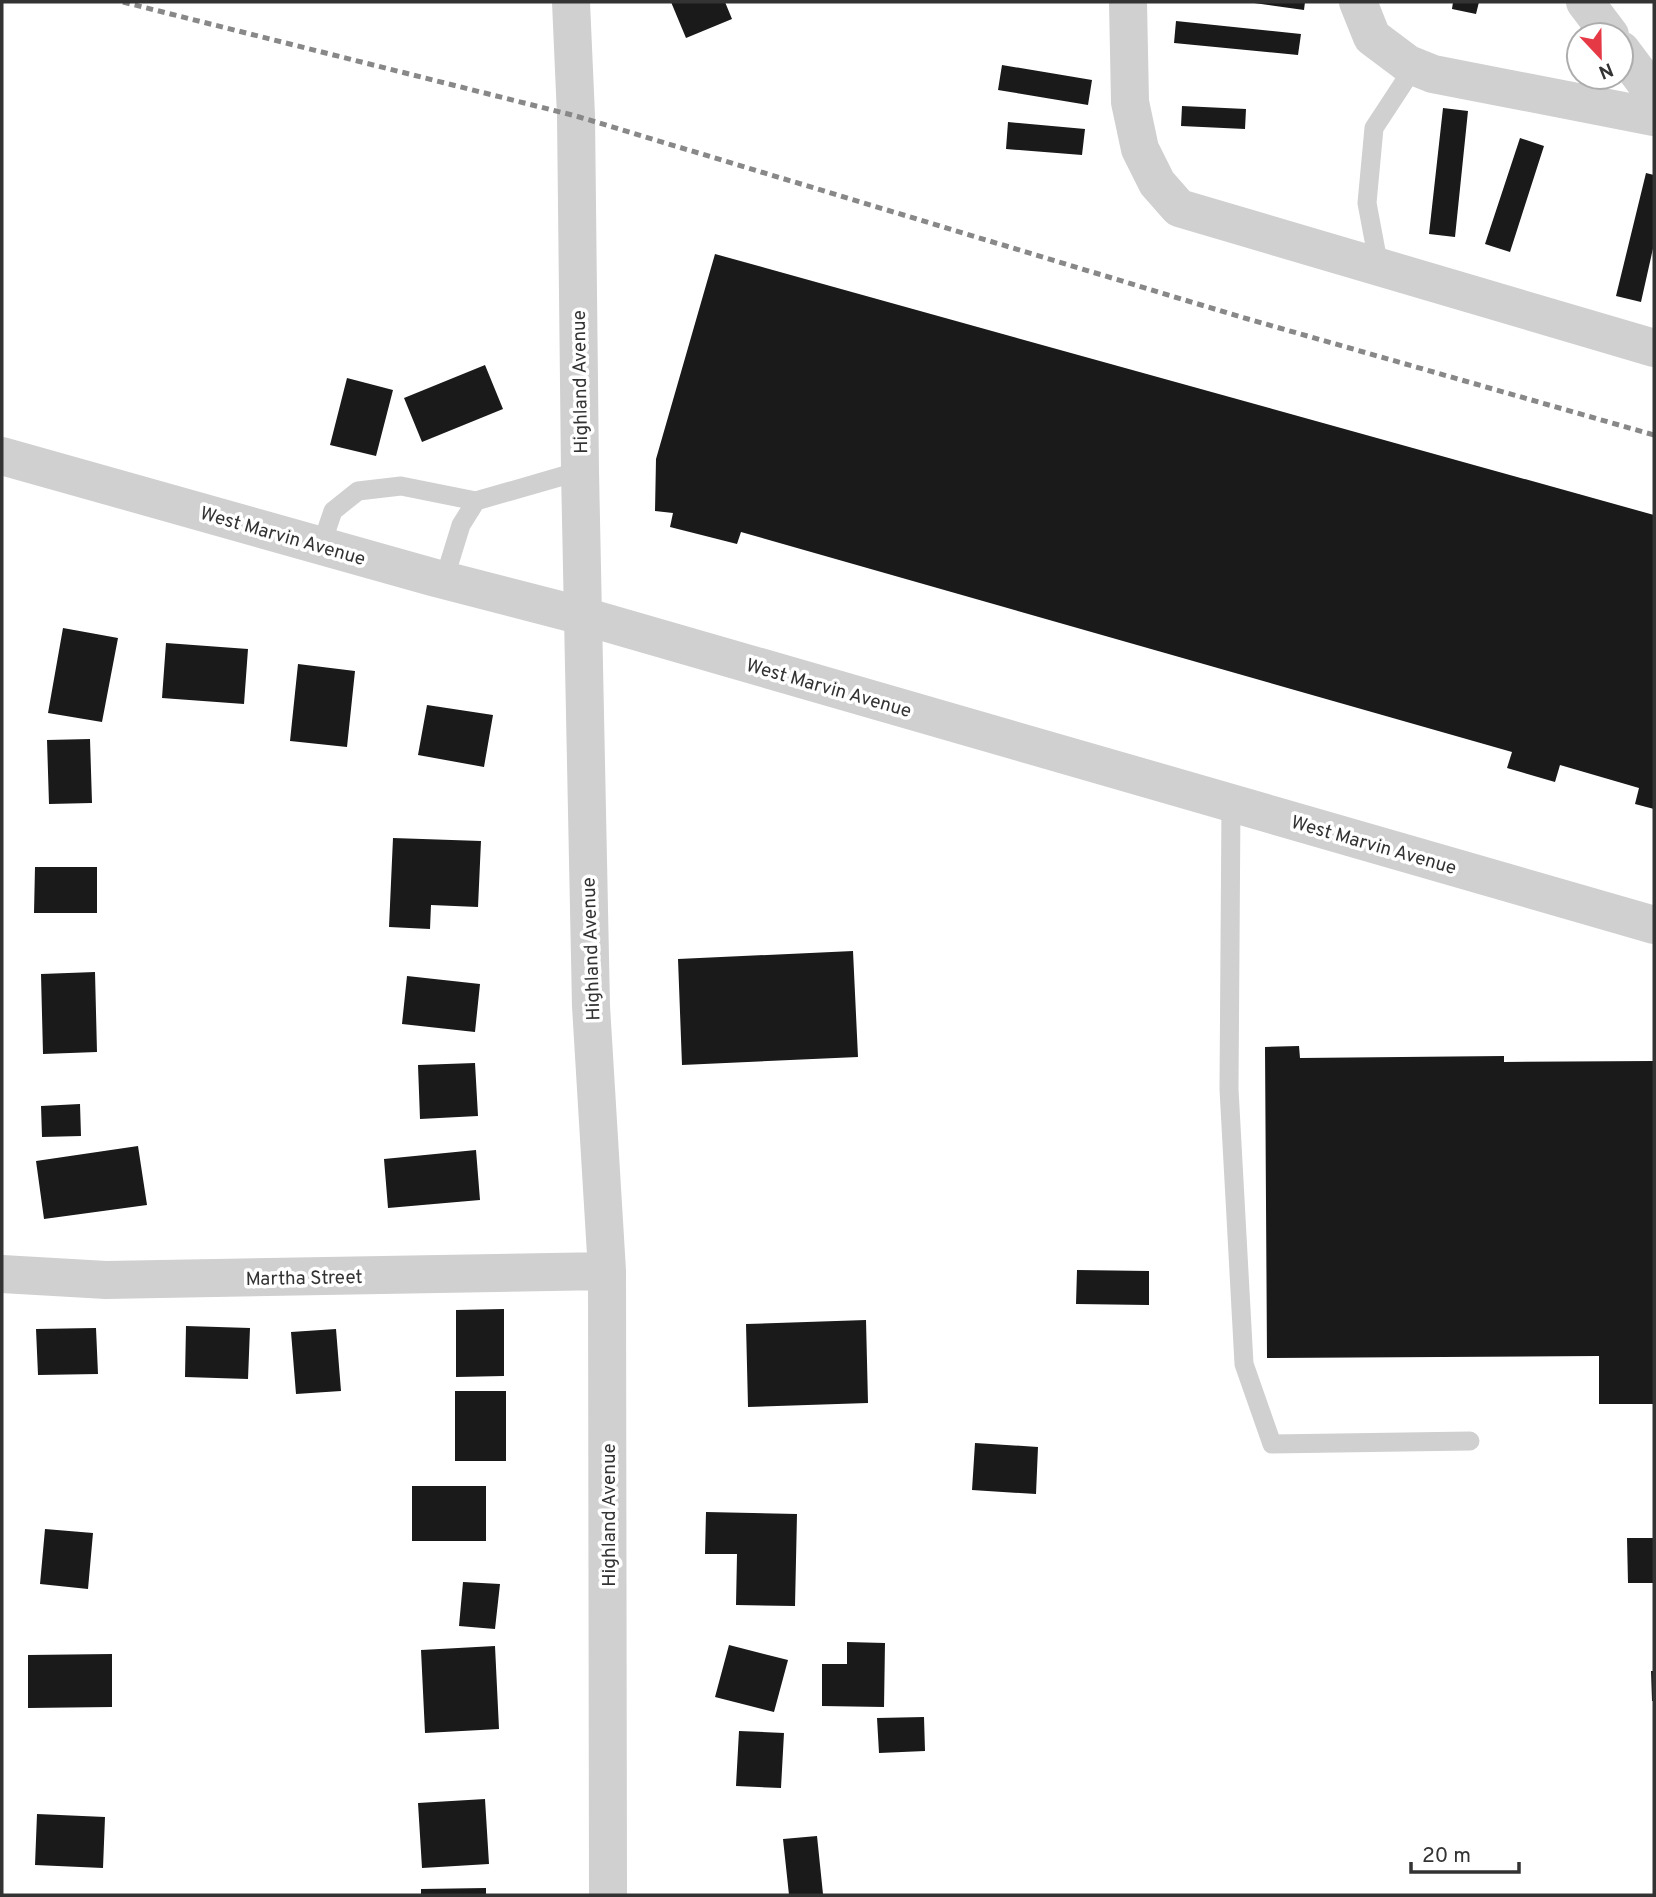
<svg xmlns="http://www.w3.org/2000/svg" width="1656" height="1897" viewBox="0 0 1656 1897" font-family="Overpass,sans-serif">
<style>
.building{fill:#1a1a1a}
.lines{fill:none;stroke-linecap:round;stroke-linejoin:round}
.service{stroke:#d0d0d0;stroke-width:19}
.minor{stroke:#d0d0d0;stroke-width:38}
.tertiary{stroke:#d0d0d0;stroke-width:38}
.rail{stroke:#888;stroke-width:5;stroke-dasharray:7 5;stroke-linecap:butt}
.labels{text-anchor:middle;stroke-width:7;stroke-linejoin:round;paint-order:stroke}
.street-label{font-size:19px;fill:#333;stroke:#fff}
</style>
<rect width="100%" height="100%" fill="#fff"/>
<!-- building -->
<path class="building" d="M671,2H725L732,19L686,38Z
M1254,2H1305L1304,10L1254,3Z
M1453,2H1479L1476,14L1452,9Z
M1176,21L1301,34L1298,55L1174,43Z
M1002,65L1092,80L1088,105L998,90Z
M1182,106L1246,109L1245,129L1181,126Z
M1443,108L1468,111L1455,237L1429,234Z
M1008,122L1085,129L1082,155L1006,149Z
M1520,138L1544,146L1510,252L1485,244Z
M1646,173L1654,175V244L1641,302L1616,296Z
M715,254L1654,515V809L1635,804L1639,788L1560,765L1555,782L1507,768L1512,752L741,532L737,544L670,527L673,513L655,511L656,459Z
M485,365L503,409L422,442L404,398Z
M347,378L393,390L376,456L330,445Z
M63,628L118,638L102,722L48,713Z
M166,643L248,649L244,704L162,698Z
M298,664L355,671L347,747L290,741Z
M427,705L493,715L484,767L418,755Z
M90,739L92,803L49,804L47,740Z
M393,838L481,841L478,907L431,905L430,929L389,927Z
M35,867H97V913H34Z
M853,951L858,1057L682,1065L678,959Z
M95,972L97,1052L43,1054L41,974Z
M407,976L480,984L475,1032L402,1024Z
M1299,1046L1300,1058L1504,1056V1062L1654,1061V1404H1599V1356L1267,1358L1265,1047Z
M475,1063L478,1116L420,1119L418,1065Z
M80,1104L81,1136L42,1137L41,1106Z
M138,1146L147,1205L44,1219L36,1161Z
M476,1150L480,1200L388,1208L384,1159Z
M1077,1270L1149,1271V1305L1076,1304Z
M504,1309V1376L456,1377V1310Z
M866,1320L868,1403L748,1407L746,1324Z
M186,1326L250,1328L248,1379L185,1377Z
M96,1328L98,1374L38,1375L36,1329Z
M336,1329L341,1391L296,1394L291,1332Z
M455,1391H506V1461H455Z
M975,1443L1038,1447L1036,1494L972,1490Z
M412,1486H486V1541H412Z
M706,1512L797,1514L795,1606L736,1605L737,1554H705Z
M45,1529L93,1533L88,1589L40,1584Z
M1627,1538H1654V1583H1628Z
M463,1582L500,1584L495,1629L459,1626Z
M847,1642L885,1643L884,1707L822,1706V1664H847Z
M729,1645L788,1660L774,1712L715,1697Z
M495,1646L499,1729L425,1733L421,1650Z
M112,1654V1707L28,1708V1655Z
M1651,1671H1654V1701H1652Z
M924,1717L925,1751L879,1753L877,1718Z
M739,1731L784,1733L781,1788L736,1786Z
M485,1799L489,1864L422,1868L418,1803Z
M37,1814L105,1817L103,1868L35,1865Z
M817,1836L823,1894L789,1895L783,1839Z
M486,1888V1895H421V1889Z"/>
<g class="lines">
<!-- service -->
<path class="service" d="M1379,267L1367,203L1374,128L1414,67
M321,546L333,511L358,491L401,486L476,501
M444,580L461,525L476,501L580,471
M1231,803L1229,1089L1244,1364L1272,1444L1470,1441"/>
<!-- minor -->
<path class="minor" d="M571,2L576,116L580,471L591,1006L607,1271L608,1895
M1128,2L1130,102L1140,149L1157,183L1179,208L1654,348
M1358,2L1372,37L1408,64L1433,74L1654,117
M1585,2L1610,35
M1621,50L1654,94
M2,1274L106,1280L607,1271"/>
<!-- tertiary -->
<path class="tertiary" d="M2,456L432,577L583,616L1654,925"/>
<!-- rail -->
<path class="rail" d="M123,2L576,116L1241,317L1654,435"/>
</g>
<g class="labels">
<!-- street labels -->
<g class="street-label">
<text transform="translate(579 382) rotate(-91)" y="7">Highland Avenue</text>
<text transform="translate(283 535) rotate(16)" y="7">West Marvin Avenue</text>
<text transform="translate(829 687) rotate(16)" y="7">West Marvin Avenue</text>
<text transform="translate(1374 844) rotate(16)" y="7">West Marvin Avenue</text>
<text transform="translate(590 949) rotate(-92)" y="7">Highland Avenue</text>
<text transform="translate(304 1277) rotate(-1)" y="7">Martha Street</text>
<text transform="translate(608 1515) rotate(-90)" y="7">Highland Avenue</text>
</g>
</g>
<!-- border -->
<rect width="1656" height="1897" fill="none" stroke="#333333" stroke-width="7"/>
<!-- north arrow -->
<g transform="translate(1600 56) rotate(158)"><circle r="33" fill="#ffffff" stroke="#adadad" stroke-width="2"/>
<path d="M0-5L12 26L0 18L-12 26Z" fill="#e63946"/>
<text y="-10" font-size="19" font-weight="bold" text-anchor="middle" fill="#333333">N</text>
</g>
<!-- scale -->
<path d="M1411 1862v10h108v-10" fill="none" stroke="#333333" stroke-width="3.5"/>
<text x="1422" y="1862" font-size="21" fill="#333333" stroke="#ffffff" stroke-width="5" paint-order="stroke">20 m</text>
</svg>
